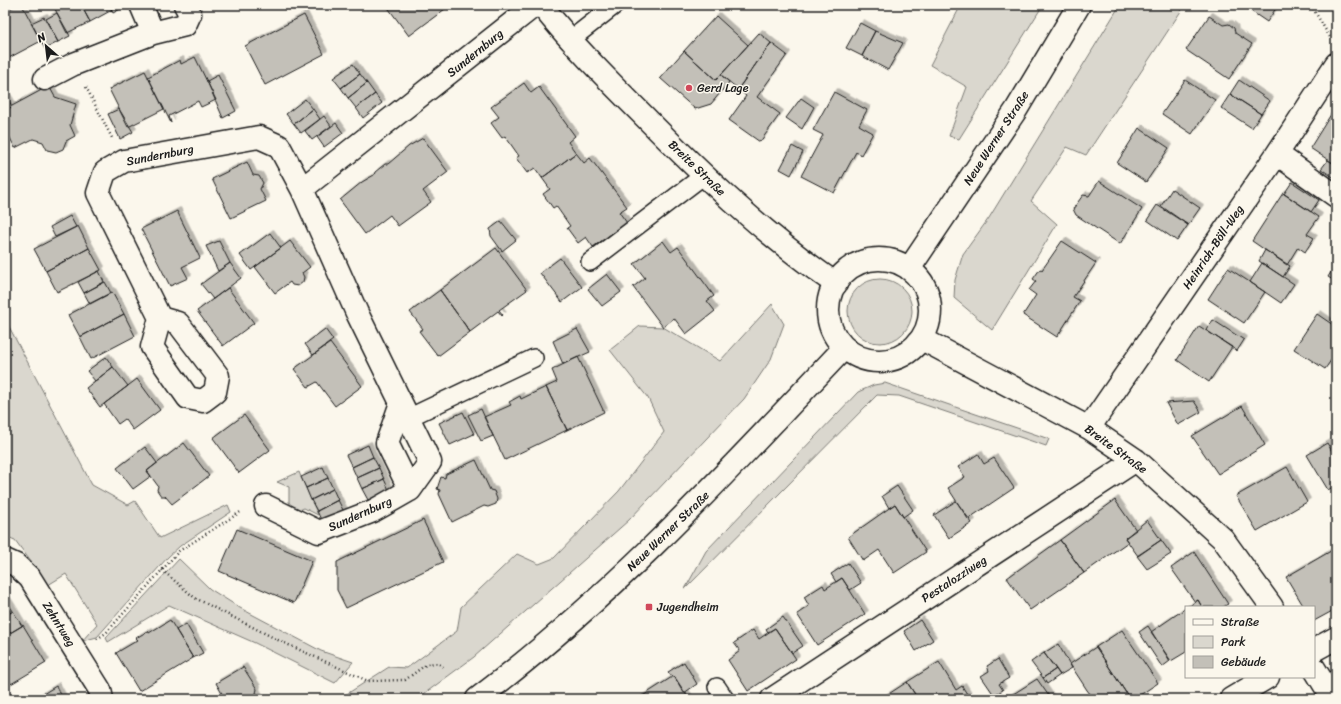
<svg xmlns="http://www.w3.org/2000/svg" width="1341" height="704" viewBox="0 0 1341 704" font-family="Sriracha,sans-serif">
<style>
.green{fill:#dad7ce;stroke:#7b7a75}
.building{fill:#c3c0b8;stroke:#1c1c1c;filter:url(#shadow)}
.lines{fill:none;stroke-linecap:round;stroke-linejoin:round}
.lane-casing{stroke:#1c1c1c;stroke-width:20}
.street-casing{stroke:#1c1c1c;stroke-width:25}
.secondary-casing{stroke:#1c1c1c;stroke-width:25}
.path{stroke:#1c1c1c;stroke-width:2.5;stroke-dasharray:1 3;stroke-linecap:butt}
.lane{stroke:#fbf7ec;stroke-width:17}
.street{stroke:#fbf7ec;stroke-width:22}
.secondary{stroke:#fbf7ec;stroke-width:22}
.poi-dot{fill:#d1495b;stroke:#fbf7ec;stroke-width:1.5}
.labels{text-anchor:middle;stroke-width:3;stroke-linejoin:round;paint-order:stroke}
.street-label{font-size:12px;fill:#1c1c1c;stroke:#fbf7ec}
.poi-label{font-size:12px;fill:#1c1c1c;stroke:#fbf7ec;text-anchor:start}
</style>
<defs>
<filter id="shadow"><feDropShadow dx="3.5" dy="-3.5" stdDeviation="0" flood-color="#0004"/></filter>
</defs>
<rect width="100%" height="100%" fill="#fbf7ec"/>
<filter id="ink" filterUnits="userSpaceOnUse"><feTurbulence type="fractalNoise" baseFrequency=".025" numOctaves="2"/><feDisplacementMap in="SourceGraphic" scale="8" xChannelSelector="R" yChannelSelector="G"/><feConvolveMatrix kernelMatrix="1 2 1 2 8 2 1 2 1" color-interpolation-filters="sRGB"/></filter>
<g filter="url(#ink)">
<!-- green -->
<path class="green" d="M961,5H1043L959,139L949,136L967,87L930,65Z
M1120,5H1185L1086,155L1067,147L1031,201L1057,224L992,330L954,298L955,280L963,254L989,218Z
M848 311a32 32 0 1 1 64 0a32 32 0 1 1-64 0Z
M772,304L784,324L771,359L744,399L629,520L474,657L417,699H339L389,667L407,668L457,631L461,607L517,554L539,564L554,558L619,491L664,432L648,398L610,350L640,326L663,327L720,361Z
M5,319L92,485L128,505L135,501L160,538L228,505L231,512L180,546L168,557L97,637L82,641L97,624L66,574L48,585L15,540L5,536Z
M885,383L1049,439L1046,446L899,396L877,395L685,589L706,551L858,392L874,385Z
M299,472L301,477L318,515L304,508L295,512L289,502V487L277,482Z
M179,559L210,589L240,608L321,651L353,662L335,683L255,643L169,605L108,642L106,638Z"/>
<!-- building -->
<path class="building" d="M17,5H22L41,41L5,60V11Z
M53,5H81L90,22L67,33Z
M81,5H109L112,10L90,22Z
M109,5H126V6L113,13Z
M386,5H443L445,9L409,36Z
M1242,5H1278L1267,22Z
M57,13L70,36L58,42L46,19Z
M304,15L324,54L265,85L245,46Z
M716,16L748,45L716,80L684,51Z
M1209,16L1223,25L1229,24L1234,28L1235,33L1252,44L1229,79L1186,50Z
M44,17L58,42L45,49L31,23Z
M860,23L875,31L862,56L846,48Z
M875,31L903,43L888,70L862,56Z
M759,33L771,43L738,89L721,75Z
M771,43L787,55L757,97L780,114L760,142L729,120L746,96L738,89Z
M684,51L716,80L721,75L729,82L711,104L695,109L660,78Z
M195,57L216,100L201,107L198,101L169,116L171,123L148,77L180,60L181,64Z
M353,64L360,74L341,88L333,78Z
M145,71L164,109L128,127L109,89Z
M360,74L367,83L348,98L341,88Z
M218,75L236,111L223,118L207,81Z
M1185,80L1215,100L1192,134L1162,114Z
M1239,80L1270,101L1261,114L1230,94Z
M367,83L375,94L356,108L348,98Z
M524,83L531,93L539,87L575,136L568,142L576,153L542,178L535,168L527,173L516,158L519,156L505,136L502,138L491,123L499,117L491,107Z
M49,86L55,97L76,104L70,125L75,136L66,141L63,149L56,152L47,150L43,142L33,139L15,148L5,128V113L12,106Z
M834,92L867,110L859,125L873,133L861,155L856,152L834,193L801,176L823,135L813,130Z
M5,94L12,106L5,113Z
M375,94L382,103L363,118L356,108Z
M1230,94L1261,114L1252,128L1221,108Z
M801,98L814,107L802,129L786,118Z
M305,99L313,109L294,124L286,114Z
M119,109L133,132L120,139L108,114Z
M313,109L320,119L301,133L294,124Z
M1336,110V165L1310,148L1333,111L1335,112Z
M324,116L331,126L312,140L305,131Z
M336,123L343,133L324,147L317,137Z
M1139,128L1169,148L1146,182L1117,163Z
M423,138L448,172L423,191L431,202L398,226L390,215L365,234L340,200L362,182L374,175L375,172L385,164H388L409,146Z
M792,146L803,152L791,175L780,169Z
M576,153L584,163L590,158L627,207L619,212L627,223L593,247L586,237L578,243L567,228L570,226L556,206L553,208L543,194L550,189L542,178Z
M1328,160L1336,165V179L1321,169Z
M247,162L253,175L259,176L263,183L260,189L266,201L231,218L212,179Z
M1099,181L1142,209L1120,244L1076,215L1073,209L1083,195L1089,196Z
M1292,182L1319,200L1311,212L1284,194Z
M1172,189L1200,208L1188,225L1161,206Z
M1283,193L1319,217L1307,234L1314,238L1305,252L1298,247L1287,265L1252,241Z
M1157,205L1188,225L1177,241L1147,220Z
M177,211L200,258L182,267L188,278L170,286L141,229Z
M70,216L76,227L55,237L50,227Z
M501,221L516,240L502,251L491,236L490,229Z
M78,226L89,248L46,271L34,249Z
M270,233L281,248L251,270L240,255Z
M219,241L230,263L218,271L206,246Z
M290,241L310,267L302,273L304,277L303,282L298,286L292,285L290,282L275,293L255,267Z
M663,241L671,252L678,247L714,296L707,301L715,311L686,334L674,318L663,327L633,287L645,278L634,264Z
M1062,241L1096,263L1073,297L1080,301L1057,337L1023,315L1036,295L1029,290L1036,281L1033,279L1040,269L1042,270Z
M89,248L101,270L57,292L46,271Z
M496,248L527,290L499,310L503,315L502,316L498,311L470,332L440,290Z
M1265,250L1290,266L1283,277L1259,261Z
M560,258L582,287L562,302L540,273Z
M230,263L241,278L213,299L201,284Z
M1262,263L1294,284L1281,303L1250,282Z
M1336,264V282L1328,277Z
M1228,268L1265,292L1244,323L1208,299Z
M99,271L104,282L84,293L78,282Z
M607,274L621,292L602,306L588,289Z
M105,282L111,293L90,304L84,293Z
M228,288L254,323L223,346L197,311Z
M440,290L470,332L438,356L419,331L423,329L410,312Z
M112,292L124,314L80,337L68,315Z
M124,314L135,336L91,359L80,337Z
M1317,314L1336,327V353L1325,369L1294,349Z
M1213,320L1244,340L1237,351L1206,330Z
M1199,326L1232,347L1209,382L1177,360Z
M325,329L333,340L313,355L305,344Z
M577,329L590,352L563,364L553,341Z
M330,343L362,386L335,406L317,382L308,387L294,369Z
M106,357L113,367L95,381L87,371Z
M578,357L604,412L567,430L546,387L557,382L552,370Z
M113,367L128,386L100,407L86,388Z
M137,379L160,410L133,430L125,419L118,424L104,404Z
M546,387L567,430L505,460L484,417L511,405L509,402L520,396L521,399Z
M1194,401L1201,412L1178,425L1166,403Z
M1242,406L1265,445L1218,474L1192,436Z
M481,409L493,436L481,441L468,415Z
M463,412L474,434L450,445L439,423Z
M244,415L270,450L239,473L213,438Z
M184,443L209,476L172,504L165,496H161L157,490L158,486L147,471Z
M1327,443L1336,458V485L1328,490L1307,455Z
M368,445L373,457L352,467L346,455Z
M145,447L157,463L147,471L151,476L133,489L117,468Z
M978,454L984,464L994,458L1014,488L968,519L948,488L965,477L958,467Z
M373,457L379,468L357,478L352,467Z
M476,460L490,490L494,491L497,499L496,504L488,507L484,506L452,522L439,494L440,490L437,489L441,477L445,478L446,474Z
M323,467L328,478L306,488L301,477Z
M1287,467L1307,502L1257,531L1236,496Z
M379,468L384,479L362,489L357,478Z
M328,478L333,489L311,500L306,488Z
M384,479L389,490L368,500L362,489Z
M897,486L913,510L903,517L895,504L889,508L882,496Z
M333,489L338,500L317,511L311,500Z
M338,500L344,512L322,522L317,511Z
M1115,500L1136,530L1125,538L1128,542L1084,573L1060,540Z
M956,501L972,523L949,538L934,515Z
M895,504L926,552L894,573L879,550L863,561L848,537Z
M423,520L443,562L346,608L337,590V562Z
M1147,520L1161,540L1138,556L1125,538Z
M237,529L312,561L294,603L219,571Z
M1060,540L1084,573L1030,610L1007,578Z
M1161,540L1171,554L1147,569L1137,556Z
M1336,548V609L1314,621V607H1304L1286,577Z
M1194,552L1228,604L1223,607H1202L1198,600L1195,602L1171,568Z
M848,563L861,583L850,590L842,578L836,582L831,574Z
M842,578L865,614L817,645L797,614L809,606L804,597L823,585L825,589Z
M5,598L13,611L5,616Z
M1198,600L1202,607H1188L1195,602Z
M1186,608V652L1171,661L1151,632Z
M13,611L22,626L5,636V616Z
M783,617L803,646L792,653L775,628L768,632L766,629Z
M170,620L193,658L139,691L116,653L138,640L136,638L148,631L149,633Z
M920,620L933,640L916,651L904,631Z
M186,624L203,653L193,658L176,630Z
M23,625L46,663L11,684L5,673V636Z
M1148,626L1170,661L1162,667L1139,632Z
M775,628L796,659L748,691L728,660L740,651L734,643L753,630L759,639Z
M1122,630L1158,683L1134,699H1130L1096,647Z
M1058,644L1072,668L1060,675L1044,653Z
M1096,647L1130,699H1094L1087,690L1070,664Z
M1044,653L1056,669L1043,678L1031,662Z
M998,659L1009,678L999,684L1003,690L994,695L981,676L989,671L987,666Z
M684,662L697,684L684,693L674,676L672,677L668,672Z
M939,662L956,690L962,686L970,699H918L907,682Z
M243,667L257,689L256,693L260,699H225L216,683Z
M1056,669L1060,675L1047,684L1043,678Z
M674,676L689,699H638L672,677Z
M1037,679L1051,699H1007V698Z
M907,682L918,699H881Z
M56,686L63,699H35Z"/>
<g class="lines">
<!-- lane casing -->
<g class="lane-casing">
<path id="lane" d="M569,41L615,5
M590,262L703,176
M408,418L534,358
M717,687L725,699"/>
</g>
<!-- street casing -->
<g class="street-casing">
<path id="street" d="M541,5C573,45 608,80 644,116C704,177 765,235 836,284
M153,33L185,25L190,14L185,5
M45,79L74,64L153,33L141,5
M1277,154L1336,196
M302,189L535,5
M160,318L178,323L218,376L215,392L203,401L188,398L152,347L160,318L98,193L105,172L124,161L259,137L279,146L302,189L357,313L430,462L410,490L373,511L319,532L266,506
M922,339L1089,428L1136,460L1223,539L1272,607
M401,403L387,443L410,490
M1089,428L1277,154L1336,64
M5,560L16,565L30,578L100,690L102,699
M1314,650L1336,638
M1314,668L1333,699
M772,699L1136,460
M1231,699L1268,677"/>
</g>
<!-- secondary casing -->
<g class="secondary-casing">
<path id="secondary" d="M828 310a51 51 0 1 1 102 0a51 51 0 1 1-102 0Z
M909,269L1016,110L1079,5
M477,699C613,597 728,471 844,348"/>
</g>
<!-- path -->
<path class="path" d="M1311,5L1331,39
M86,87L113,140
M162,570L195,598L278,640L368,681L405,680L427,664L438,663L444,668
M97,639L106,633L179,551L242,511"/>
<!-- lane -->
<use href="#lane" class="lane"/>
<!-- street -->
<use href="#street" class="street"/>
<!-- secondary -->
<use href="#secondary" class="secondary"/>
</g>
</g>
<!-- markers -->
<g class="poi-dot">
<circle cx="689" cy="88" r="4"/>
<rect x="645" y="603" width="8" height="8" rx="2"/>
</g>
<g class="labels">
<!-- street labels -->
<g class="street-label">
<text transform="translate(475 53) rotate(-39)" y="4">Sundernburg</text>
<text transform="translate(996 138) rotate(-57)" y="4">Neue Werner Straße</text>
<text transform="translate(160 155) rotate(-11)" y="4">Sundernburg</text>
<text transform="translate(697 168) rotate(44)" y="4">Breite Straße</text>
<text transform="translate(1213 247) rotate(-56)" y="4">Heinrich-Böll-Weg</text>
<text transform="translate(1116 449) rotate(36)" y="4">Breite Straße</text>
<text transform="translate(360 514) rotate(-24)" y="4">Sundernburg</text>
<text transform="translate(668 531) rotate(-44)" y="4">Neue Werner Straße</text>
<text transform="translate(954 579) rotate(-33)" y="4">Pestalozziweg</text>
<text transform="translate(59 624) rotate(58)" y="4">Zehntweg</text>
</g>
<!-- poi labels -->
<g class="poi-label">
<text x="697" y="92">Gerd Lage</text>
<text x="657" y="611">Jugendheim</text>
</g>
</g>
<!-- margin -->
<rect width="1341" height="704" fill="none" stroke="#fbf7ec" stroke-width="20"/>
<rect x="10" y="10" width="1321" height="684" fill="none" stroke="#1c1c1c" stroke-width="1.5" filter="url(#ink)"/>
<!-- legend -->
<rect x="1185" y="606" width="130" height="72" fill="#fbf7ec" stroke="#a29f99"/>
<rect x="1193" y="619" width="20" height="6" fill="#fbf7ec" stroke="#a29f99"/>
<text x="1221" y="626" font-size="12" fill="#1c1c1c">Straße</text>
<rect x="1193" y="636" width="20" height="12" fill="#dad7ce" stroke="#a29f99"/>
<text x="1221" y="646" font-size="12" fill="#1c1c1c">Park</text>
<rect x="1193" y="656" width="20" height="12" fill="#c3c0b8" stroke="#a29f99"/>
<text x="1221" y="666" font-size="12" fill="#1c1c1c">Gebäude</text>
<!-- north arrow -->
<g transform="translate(46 46) rotate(332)" stroke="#fbf7ec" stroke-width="3" paint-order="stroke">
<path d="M0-3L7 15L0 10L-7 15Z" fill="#1c1c1c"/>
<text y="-6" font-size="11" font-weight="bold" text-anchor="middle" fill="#1c1c1c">N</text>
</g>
</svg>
